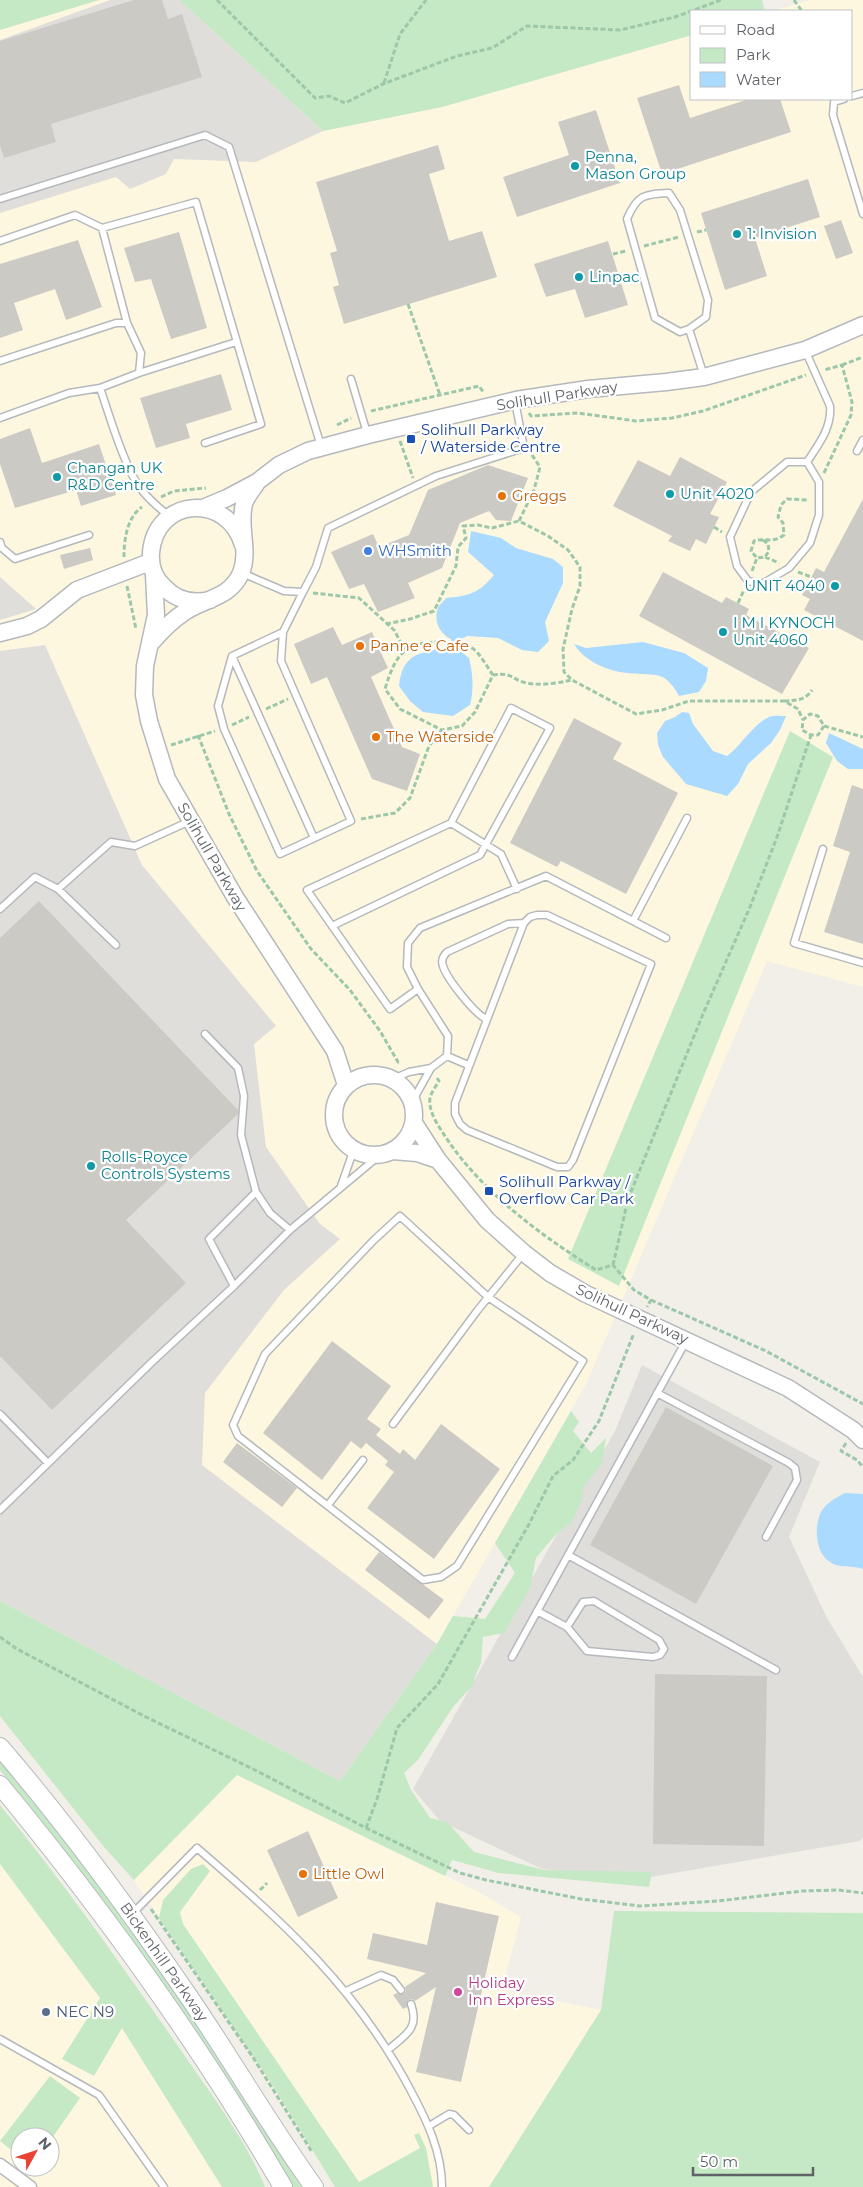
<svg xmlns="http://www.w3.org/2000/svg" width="863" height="2187" viewBox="0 0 863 2187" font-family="Montserrat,sans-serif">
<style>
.commercial{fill:#fef7e0;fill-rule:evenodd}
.industrial{fill:#e0deda}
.green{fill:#c5e8c5}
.water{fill:#aadaff}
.building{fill:#cccac5}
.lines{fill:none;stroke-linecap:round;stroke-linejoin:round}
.service-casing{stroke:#b5b8bc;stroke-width:9}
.minor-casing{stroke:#b5b8bc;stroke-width:15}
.tertiary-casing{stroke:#b5b8bc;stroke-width:19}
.secondary-casing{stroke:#b6babf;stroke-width:20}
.path{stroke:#9cc7a9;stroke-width:3;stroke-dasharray:5 2.5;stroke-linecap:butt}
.service{stroke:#fff;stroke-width:6}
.minor{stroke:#fff;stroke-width:12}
.tertiary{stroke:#fff;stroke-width:16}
.secondary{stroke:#fff;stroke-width:18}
.culture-dot{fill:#0f9aa8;stroke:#fff;stroke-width:2}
.transit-dot{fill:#1a4fb4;stroke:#fff;stroke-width:2}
.food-dot{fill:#e8710a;stroke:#fff;stroke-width:2}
.shop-dot{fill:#3f7fe0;stroke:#fff;stroke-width:2}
.hotel-dot{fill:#d1479c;stroke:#fff;stroke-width:2}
.service-dot{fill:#5c6f8a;stroke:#fff;stroke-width:2}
.labels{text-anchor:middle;stroke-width:4.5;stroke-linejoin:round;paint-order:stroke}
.culture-label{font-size:15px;fill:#0d838f;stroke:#fff;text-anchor:start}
.street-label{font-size:15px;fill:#5f6368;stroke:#fff}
.transit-label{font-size:15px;fill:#164399;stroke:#fff;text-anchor:start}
.food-label{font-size:15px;fill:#c56008;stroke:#fff;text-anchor:start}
.shop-label{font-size:15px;fill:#366cbe;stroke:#fff;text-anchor:start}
.hotel-label{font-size:15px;fill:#b23c85;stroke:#fff;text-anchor:start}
.service-label{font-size:15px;fill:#4e5e75;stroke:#fff;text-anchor:start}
</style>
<rect width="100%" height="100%" fill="#f1efe8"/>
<!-- commercial -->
<path class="commercial" d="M99,0H179L324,131L442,107L692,35V99H852V11H772L810,0H863V987L767,961L587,1382L437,1644L340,1781L0,1601V30Z
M237,1775L481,1893L521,1917L502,1990L601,2010L489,2187H335L270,2081L134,1880Z
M0,1830L256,2187H0ZM20,2137H50V2167H20Z"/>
<!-- industrial -->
<path class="industrial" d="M110,0H179L323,131L256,162L174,159L166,174L130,189L116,177L0,213V40Z
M0,577L36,609L0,620Z
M45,645L142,865L276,1026L254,1044L266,1147L320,1224L340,1239L284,1290L205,1393L202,1465L437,1644L340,1781L0,1601V651Z
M642,1365L820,1462L789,1537L827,1618L863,1677V1837L860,1841L645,1878L542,1869L440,1821L413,1789L615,1431Z"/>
<!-- green -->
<path class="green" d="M0,0H99L0,30Z
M179,0H762L765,11H692V35L442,107L323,131Z
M790,731L833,757L619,1286L568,1259Z
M571,1411L579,1422L573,1431L591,1453L606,1438L602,1463L584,1486L582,1499L571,1523L558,1532L536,1558L530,1588L504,1633L483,1637L481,1663L476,1674L473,1685L453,1707L418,1760L404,1773L411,1790L430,1818L447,1822L474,1852L544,1870L652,1872L649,1887L499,1873L452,1860L445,1876L237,1775L134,1880L104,1847L0,1716V1601L340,1781L437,1644L453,1616L485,1619L515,1573L495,1543Z
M0,1759L93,1878L192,2016L301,2187H293C203,2044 110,1900 0,1770Z
M0,1805C64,1883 122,1966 180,2049C208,2090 247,2141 265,2187H222L122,2028L94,2076L62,2059L100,1998L0,1864Z
M203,1864L210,1871L180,1912L183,1924L359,2182L420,2148L414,2135L419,2133L426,2148L433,2187H335L270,2081L159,1918L163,1900L191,1869Z
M614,1911L863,1913V2187H489L601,2010Z
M50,2076L80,2098L50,2141V2137H20V2157L0,2141Z"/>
<!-- water -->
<path class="water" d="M471,531L501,538L516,548L553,559L563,567V583L545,622L549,641L538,652L522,650L498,638L467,636L461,639L458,644L459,650L469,658C473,674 474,689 470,705L453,716L423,712L410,701L399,686C403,650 422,654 451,646V639C440,634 433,621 438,608C439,605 444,601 446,598C469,596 479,593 494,575L468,552Z
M643,642L684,653L708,668L706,681L699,692L679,696C663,667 653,677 627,673C607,671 584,661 574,644L586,648Z
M682,712L689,713L693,724L713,751L727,756C742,745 752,725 769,717C774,715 781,716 786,716L780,730L771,743L748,764L738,784L727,796L686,784L663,757L658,745L657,733L665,721L675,717Z
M829,733L863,749V769H848L837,761L826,743Z
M845,1493L863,1494V1569C852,1565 840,1569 830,1562C815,1553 814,1526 821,1512C827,1502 836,1498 845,1493Z"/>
<!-- building -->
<path class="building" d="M134,0H162L168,19L182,14L202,77L51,124L56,142L4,158L0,145V41Z
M679,85L690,118L749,99H780L791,132L662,174L637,98Z
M596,110L620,183L517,217L503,177L569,155L558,122Z
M438,145L445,169L429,174L449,241L482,231L497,277L344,324L333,287L339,285L330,253L337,251L316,182Z
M808,179L820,217L755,238L767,276L725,290L701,213Z
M841,220L853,253L836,259L824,226Z
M179,232L207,328L171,339L151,279L135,282L124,248Z
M78,240L102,307L66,320L55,289L14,303L23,330L0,338V264Z
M608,241L628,305L585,318L575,289L546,297L534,264Z
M221,374L232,410L186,424L190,438L156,448L140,398Z
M30,428L42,463L99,444L116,495L81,506L76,490L15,508L0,464V439Z
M680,457L727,482L710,514L719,517L706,544L696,539L690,551L668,541L672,536L613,506L638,460L670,476Z
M488,465L528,478L511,521L496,520L489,511L460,523L442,568L408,583L415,598L378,612L364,584L349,589L331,552L373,534L379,547L409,535L428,490Z
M863,499V641L804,610L810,599L802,595L816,568L824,572Z
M90,548L93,560L64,569L60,555Z
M663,572L722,603L726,597L749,609L746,615L809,648L782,694L639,616Z
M333,627L342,645L372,632L378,646L388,668L371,677L402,747L420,754L407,791L372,779L327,677L311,684L294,644Z
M574,718L622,743L613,759L678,793L626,894L561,861L557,867L510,843Z
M852,785L863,789V944L824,932L850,852L833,846Z
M39,901L238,1110V1114L126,1220L186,1283L52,1410L0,1356V938Z
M332,1341L391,1386L367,1419L381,1429L376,1435L400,1454L403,1449L415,1460L441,1424L500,1469L434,1559L367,1508L394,1472L385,1465L388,1461L366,1443L361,1449L351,1441L322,1480L263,1433Z
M666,1407L773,1466L696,1604L590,1545Z
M237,1443L297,1488L282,1507L223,1462Z
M379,1552L444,1600L429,1619L365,1570Z
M655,1674L767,1676L764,1846L653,1844Z
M308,1831L338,1898L298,1917L267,1850Z
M436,1902L499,1916L461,2082L416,2072L436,1987L415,2001L412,1999L408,2000L407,2007L403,2009L393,1995L397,1993L404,1994L406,1991L405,1987L426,1973L367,1959L373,1933L427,1945Z"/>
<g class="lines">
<!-- service casing -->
<g class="service-casing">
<path id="service" d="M852,96L863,93
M844,99L834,102L833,115L863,214
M669,193L680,210L708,300L706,317L689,329L680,332L655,318L627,219C637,195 644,194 669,193Z
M0,199L205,135L229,147L321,446
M102,228L196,202L261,424L205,443
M0,241L75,215L102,228L127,323
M689,329L704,376
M805,350L830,406C832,428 818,445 807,462
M0,361L116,323H127L141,353L139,373L100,388
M139,373L236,342
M351,379L367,433
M0,418L69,393L100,388C109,414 125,469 141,489C149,500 159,508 169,516
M857,451L863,440
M787,462H807L819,482V515L810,543L789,568L762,584L748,581L737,566L730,537L751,492Z
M0,542L2,548L15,559L89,535
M242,573L284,591L303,592L316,567L328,528L436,476L524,448L515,401
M283,632L232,656L218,706L224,729L280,854L351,821L281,661L283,632L303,592
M232,656L314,838
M451,823L501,854L517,889
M823,849L794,943L863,963
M58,889L116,945
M0,909L35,877L58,889L111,842L135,846L190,821
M537,915H547L651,964L573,1160L568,1167H557L467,1130L460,1124L455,1114V1103L524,923L530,917Z
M634,919L687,818
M332,926L480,855L550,728L511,708L451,823L307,890L390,1009L418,989
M486,1019C474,1013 447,979 443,966C441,961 443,956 447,952L508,924L524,923
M205,1034L238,1068L244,1096L241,1135L256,1192L270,1213L290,1230
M447,1056L468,1065
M393,1079L409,1072L431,1068L447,1056L448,1036L418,989L407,967L408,943L420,928L546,876L666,938
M412,1102L431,1068
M341,1186L354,1149
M400,1216L488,1297L583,1361L457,1566L441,1577L423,1580L238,1436L233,1425L265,1354L374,1240Z
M234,1286L209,1239L256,1192
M657,1393L789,1463L795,1468L797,1480L766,1537
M0,1414L48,1463
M393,1424L477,1311L523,1254
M328,1505L363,1460
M0,1510L152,1362L234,1286L290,1230L380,1155
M568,1555L776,1670
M537,1611L567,1627L583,1602L594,1601L659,1640L664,1649L660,1655L653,1657L587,1651L567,1627
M512,1657L686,1341
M132,1914L197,1848C283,1922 357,1988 411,2091C427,2121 442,2152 442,2187
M346,1991L381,1975L393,1980L401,1990
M0,2039L99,2095L164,2187
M388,2050C405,2035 420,2029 411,2004
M429,2126L449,2114L454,2115L469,2130"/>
</g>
<!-- minor casing -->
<g class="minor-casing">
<path id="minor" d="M0,2165L30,2187"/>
</g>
<!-- tertiary casing -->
<g class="tertiary-casing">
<path id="tertiary" d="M203,508L227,498L257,482L279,465L308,451L368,435L516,400L588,389L666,382L704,377L805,350L863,325
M154,575L156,615L145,666L144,695L149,721L167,779L235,897L335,1051L346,1085
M210,600C193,604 176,600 164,587C154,578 150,566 151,553C155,497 228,492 243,545
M0,633L27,626L41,619L77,590L150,562
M152,642C162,630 172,620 186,611C206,598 230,598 241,573C250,551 238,527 244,504C246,497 252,490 256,484
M334 1115a40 40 0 1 1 80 0a40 40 0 1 1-80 0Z
M414,1123L438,1160L487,1220L524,1253L550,1273L586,1294L788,1388L853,1430L863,1440
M393,1151L417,1153L438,1160"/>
</g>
<!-- secondary casing -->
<g class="secondary-casing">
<path id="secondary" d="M0,1747C68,1826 130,1911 189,1997C232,2060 270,2126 314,2187
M0,1785C104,1911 201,2046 283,2187"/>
</g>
<!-- path -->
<path class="path" d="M217,0L315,98L329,96L345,103L383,84L457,56L492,48L527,26L620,30L675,17L721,0
M794,0L802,11
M384,83L400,34L426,0
M697,232L706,230
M644,246L679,237
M613,254L626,251
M408,304L440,395
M842,365L863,357
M371,411L479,386L484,393
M529,413L531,416L578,413L636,421L672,418L703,411L806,375
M337,425L351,418
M400,441L413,478
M532,455L540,467L534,490L519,521L548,536L568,550L580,567V586L572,609L563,649L564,672L572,680L636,714L662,710L689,701H784L798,709L803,720
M824,473L851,415L852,402L842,365L824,370
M161,497L174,491L206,488
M714,527L722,532
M763,540L768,544L769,551L765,557L757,558L751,551L754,541C765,537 772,544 784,535L783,523L778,517L781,505L787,499L808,500
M124,557C124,540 127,517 142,507
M765,557L779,563
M752,571L757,558
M798,572L811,577
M127,586L136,629
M313,593L359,598L394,630L405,650
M738,603L744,590
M386,624L410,619L434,611L456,566L458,547L466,538L463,526L478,525L492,528L519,521
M493,675C487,667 480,653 472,648C463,642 455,643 445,642C406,641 396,652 385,689L400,709L442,730L462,726L475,712L493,675C514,672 511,680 527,683C541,686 558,683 572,680
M784,701C797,700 804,701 812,690
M266,709L288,699
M232,725L249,717
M824,726L818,735H811L802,730L803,720L810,714L818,716L824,726L863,737
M198,735L229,814L257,871L311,949L350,990L380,1031L398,1062L401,1063
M171,745L215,731
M361,819L395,813L410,798L429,746L442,730
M437,1078L439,1081C436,1086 431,1093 430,1098C428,1110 437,1124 443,1133C480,1191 539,1234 596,1270L613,1265L634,1290L651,1300L647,1307
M613,1265L628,1199L703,1014L750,907L777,837L811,735
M651,1300L766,1351L863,1404
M846,1443L841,1451L857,1460L863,1467
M0,1637L17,1649L146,1717L255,1770L366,1828L460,1873L486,1880L581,1899L640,1906L718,1901L802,1891L838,1890L863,1893
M366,1828L377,1799L397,1728L438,1684L528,1526L553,1476L573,1460L599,1421L634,1333
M260,1890L267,1883
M151,1909L254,2059L312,2152"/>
<!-- service -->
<use href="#service" class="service"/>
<!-- minor -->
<use href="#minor" class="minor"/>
<!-- tertiary -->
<use href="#tertiary" class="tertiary"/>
<!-- secondary -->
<use href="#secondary" class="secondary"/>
</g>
<!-- markers -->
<g class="culture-dot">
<circle cx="575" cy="166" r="5"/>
<circle cx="737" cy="234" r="5"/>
<circle cx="579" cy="277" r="5"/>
<circle cx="57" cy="477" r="5"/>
<circle cx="670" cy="494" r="5"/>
<circle cx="835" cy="586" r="5"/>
<circle cx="723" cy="632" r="5"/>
<circle cx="91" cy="1166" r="5"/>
</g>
<g class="transit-dot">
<rect x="406" y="434" width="10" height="10" rx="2.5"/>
<rect x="484" y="1186" width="10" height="10" rx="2.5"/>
</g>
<g class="food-dot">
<circle cx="502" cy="496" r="5"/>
<circle cx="360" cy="646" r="5"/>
<circle cx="376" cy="737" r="5"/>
<circle cx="303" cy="1874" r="5"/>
</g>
<circle class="shop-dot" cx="368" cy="551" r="5"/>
<circle class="hotel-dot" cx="458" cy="1992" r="5"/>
<circle class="service-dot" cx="46" cy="2012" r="5"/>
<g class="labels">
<!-- culture labels -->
<g class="culture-label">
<text x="585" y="162">Penna,<tspan x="585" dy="17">Mason Group</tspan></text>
<text x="747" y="239">1: Invision</text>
<text x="589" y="282">Linpac</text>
<text x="67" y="473">Changan UK<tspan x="67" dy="17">R&amp;D Centre</tspan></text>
<text x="680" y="499">Unit 4020</text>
<text x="825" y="591" text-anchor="end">UNIT 4040</text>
<text x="733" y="628">I M I KYNOCH<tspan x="733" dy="17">Unit 4060</tspan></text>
<text x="101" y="1162">Rolls-Royce<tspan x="101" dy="17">Controls Systems</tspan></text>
</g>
<!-- street labels -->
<g class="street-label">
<text transform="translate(557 396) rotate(-9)" y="5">Solihull Parkway</text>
<text transform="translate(212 857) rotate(60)" y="5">Solihull Parkway</text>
<text transform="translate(632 1314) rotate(25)" y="5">Solihull Parkway</text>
<text transform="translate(164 1962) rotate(55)" y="5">Bickenhill Parkway</text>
</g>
<!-- transit labels -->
<g class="transit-label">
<text x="421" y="435">Solihull Parkway<tspan x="421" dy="17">/ Waterside Centre</tspan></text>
<text x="499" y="1187">Solihull Parkway /<tspan x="499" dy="17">Overflow Car Park</tspan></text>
</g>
<!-- food labels -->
<g class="food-label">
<text x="512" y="501">Greggs</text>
<text x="370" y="651">Panne e Cafe</text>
<text x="386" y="742">The Waterside</text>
<text x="313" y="1879">Little Owl</text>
</g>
<!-- shop labels -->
<g class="shop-label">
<text x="378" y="556">WHSmith</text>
</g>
<!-- hotel labels -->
<g class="hotel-label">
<text x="468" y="1988">Holiday<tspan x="468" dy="17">Inn Express</tspan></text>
</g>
<!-- service labels -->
<g class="service-label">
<text x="56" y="2017">NEC N9</text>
</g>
</g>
<!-- legend -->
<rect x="690" y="10" width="162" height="90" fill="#ffffff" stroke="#bfc1c3"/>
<rect x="700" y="26" width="25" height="8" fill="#ffffff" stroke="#bfc1c3"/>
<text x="736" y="35" font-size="15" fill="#5f6368">Road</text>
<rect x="700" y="48" width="25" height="15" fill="#c5e8c5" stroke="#bfc1c3"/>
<text x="736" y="60" font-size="15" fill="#5f6368">Park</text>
<rect x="700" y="72" width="25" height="15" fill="#aadaff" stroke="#bfc1c3"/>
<text x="736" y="85" font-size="15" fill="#5f6368">Water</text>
<!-- north arrow -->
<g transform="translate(35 2152) rotate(50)"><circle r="24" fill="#ffffff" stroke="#bfc1c3"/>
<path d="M0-4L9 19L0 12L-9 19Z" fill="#ea4335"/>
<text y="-8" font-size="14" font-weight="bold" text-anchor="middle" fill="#5f6368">N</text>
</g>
<!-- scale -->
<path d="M693 2167v8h120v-8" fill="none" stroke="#5f6368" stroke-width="2.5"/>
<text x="700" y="2167" font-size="15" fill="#5f6368" stroke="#ffffff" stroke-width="4" paint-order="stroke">50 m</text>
</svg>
